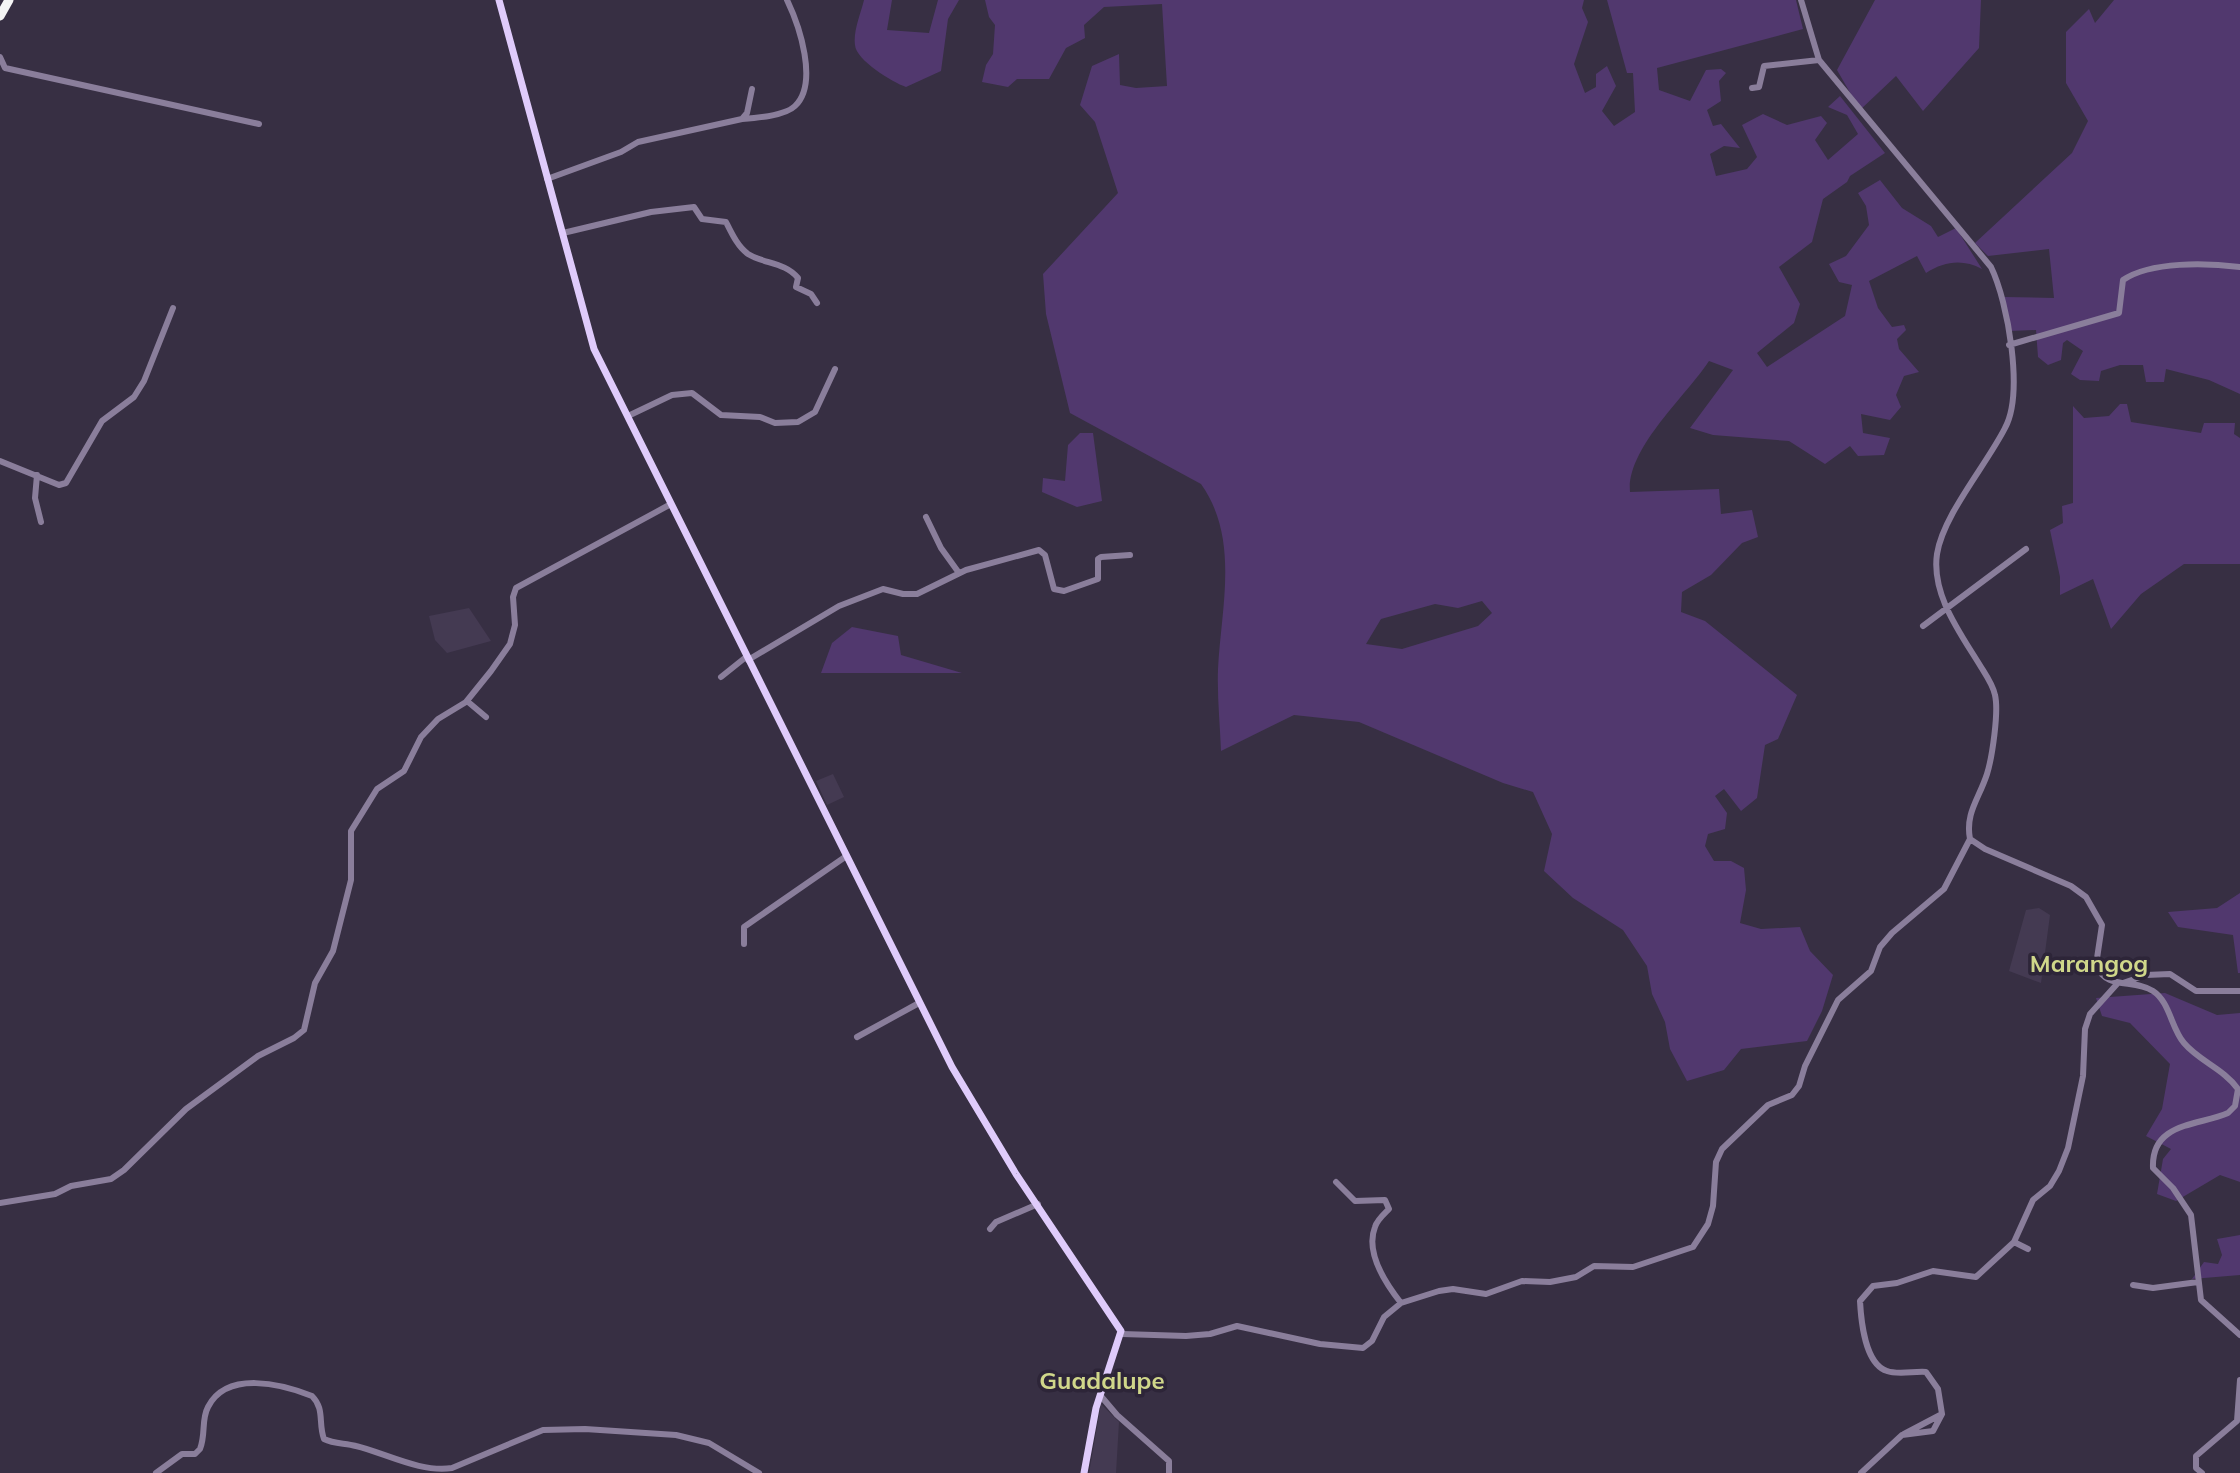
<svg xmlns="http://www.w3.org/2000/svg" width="2240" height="1473" viewBox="0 0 2240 1473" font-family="Mulish,sans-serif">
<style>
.built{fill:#443a52}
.green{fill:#51386e;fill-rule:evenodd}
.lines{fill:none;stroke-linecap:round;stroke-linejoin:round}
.minor{stroke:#8a7e9b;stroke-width:6}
.major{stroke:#dfcbfb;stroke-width:7}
.highway{stroke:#f5f5f5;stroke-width:9}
.labels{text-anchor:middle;stroke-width:7;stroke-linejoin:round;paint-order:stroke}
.quarter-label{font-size:24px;font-weight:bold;fill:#d0d78a;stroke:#2d2538}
</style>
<rect width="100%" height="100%" fill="#372f43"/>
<!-- built -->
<path class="built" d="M469,608L491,641L447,653L435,640L429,616Z
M833,774L844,797L827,805L816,781Z
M2039,908L2050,915L2041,983L2009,971L2026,910Z
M1101,1404L1119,1422L1116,1473H1089Z"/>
<!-- green -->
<path class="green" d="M864,0H892L887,30L929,33L938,0H959L948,19L941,71L906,87C892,82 856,60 855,45C853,31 861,13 864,0Z
M985,0H1584L1582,8L1588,22L1574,64L1585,93L1596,87V74L1607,66L1616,86L1602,111L1614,126L1635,112L1633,73H1627L1607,0H1796L1803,29L1657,68L1659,90L1690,101L1706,70L1721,69L1726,73L1719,81L1721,101L1707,110L1713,126L1721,124L1740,148L1724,146L1710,154L1716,176L1747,169L1757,157L1742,125L1763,114L1787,125L1821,116L1827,123L1815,140L1828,160L1858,134L1847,115L1828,107L1840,96L1885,153L1850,176L1847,182L1823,199L1812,242L1779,267L1800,304L1794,323L1757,353L1767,367L1845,316L1852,285L1839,282L1829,264L1846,256L1869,225L1866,206L1858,193L1880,180L1902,208L1931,226L1938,237L1956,228L1982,269C1963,259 1945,261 1926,273L1917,256L1869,281L1878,308L1892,327L1904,325L1906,330L1897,339L1899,349L1919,372L1904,376L1896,395L1901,407L1890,420L1861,414L1863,433L1890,438L1884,455L1858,456L1850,446L1825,464L1789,441L1713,435L1690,428L1733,370L1709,361C1686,396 1626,449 1630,492L1719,489L1721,514L1752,510L1758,537L1742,543L1711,575L1682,592L1681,612L1705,621L1797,695L1778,739L1765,745L1757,798L1741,811L1724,789L1715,796L1727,813L1725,829L1708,834L1705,846L1714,861H1731L1744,868L1746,890L1740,923L1761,929L1800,927L1810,951L1833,975L1822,1011L1807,1041L1741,1049L1724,1070L1687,1081L1670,1049L1665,1022L1652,994L1647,966L1623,930L1573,898L1544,871L1552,834L1533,792L1503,783L1359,722L1294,715L1221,751C1220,724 1217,696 1218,669C1221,608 1240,539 1201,484L1070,413L1046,314L1043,274L1118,193L1095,122L1080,105L1092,66L1119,54L1120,85L1136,88L1167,86L1162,4L1104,7L1084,25L1085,38L1066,48L1049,79H1017L1008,87L982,82L986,65L993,54L995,25L989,17ZM1482,601L1492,613L1478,626L1402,649L1366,644L1381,619L1435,604L1458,608Z
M1875,0H1981L1979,48L1923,111L1896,76L1860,110L1837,70Z
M2114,0H2240V394L2209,380L2166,369L2164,382H2146L2143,365H2120L2101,371L2099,381L2080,380L2071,374L2083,351L2067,340L2063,343L2061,360L2048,365L2038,357L2036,330L2009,331L2004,297L2054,298L2049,249L1988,256L1975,243L2072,153L2088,121L2066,83V32L2089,9L2095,23Z
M2120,404H2127L2131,422L2201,433L2204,423H2235L2234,434L2240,438V564H2184L2141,594L2111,629L2093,579L2060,595V577L2050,530L2063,523L2062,506L2073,503V406L2084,418L2109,416Z
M1080,433H1093L1102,501L1077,507L1042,492L1043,478L1065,481L1068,445Z
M852,627L898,636L901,655L962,673H821L832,643Z
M2240,893V973H2238L2233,935L2178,927L2168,912L2217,908Z
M2165,993L2217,1015L2240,1013V1182L2220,1175L2176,1201L2157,1194L2163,1159L2171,1149L2146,1136L2162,1109L2170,1064L2130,1023L2102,1016L2096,998Z
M2240,1235V1275L2192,1279L2204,1262L2218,1264L2222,1255L2217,1239Z"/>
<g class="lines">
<!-- minor -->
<path class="minor" d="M1801,0L1819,60L1991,267C2008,302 2024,393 2005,428C1987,464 1943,515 1937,554C1931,595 1961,634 1981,667C1986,675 1993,685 1995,695C1999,712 1992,758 1987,774C1979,799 1965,813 1970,839L1985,849L2071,886L2086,897L2102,925L2096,965C2107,991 2133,978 2153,991C2170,1002 2171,1028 2184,1043C2199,1061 2224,1069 2238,1089L2235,1106L2228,1113C2198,1126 2151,1122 2153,1168L2173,1188L2191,1215L2201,1300L2240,1335
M0,57L5,68L259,124
M1752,88L1759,87L1764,66L1819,60
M742,119C756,118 785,116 795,106C819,83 799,25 787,0
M547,179L621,152L638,142L742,119L747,113L752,89
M563,233L651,212L694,207L702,219L726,222C732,234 738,247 748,254C764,264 785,262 798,278L796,287L811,294L817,303
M2009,345L2119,313L2123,280C2151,261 2207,263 2240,267
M628,416L672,395L692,393L721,415L760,417L775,423L798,422L815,412L835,369
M0,461L59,485L66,483L102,421L134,397L144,381L173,308
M37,475L35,498L41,522
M926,517L941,548L959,573
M1923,626L2026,549
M748,660L839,606L883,589L903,594H917L966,570L1039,550L1045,555L1054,589L1064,591L1098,579V559L1101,557L1130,555
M721,677L746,657
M467,701L486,717
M744,944V927L845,857
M2123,983L2146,975L2170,974L2196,991H2240
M857,1037L919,1003
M1336,1182L1355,1201L1385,1200L1389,1209C1384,1214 1377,1220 1375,1227C1365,1252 1386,1284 1401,1303
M0,1203L55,1194L71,1186L111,1179L124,1170L186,1109L258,1056L294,1038L304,1030L315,983L333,951L351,880V831L377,789L404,771L421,737L438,719L466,702L491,671L510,644L515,625L513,597L516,588L671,504
M990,1229L996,1222L1038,1204
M2014,1242L2028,1249
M2133,1285L2153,1288L2198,1282
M1122,1334L1186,1336L1210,1334L1237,1326L1320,1344L1363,1348L1372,1341L1384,1317L1401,1303L1439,1291L1453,1289L1486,1294L1522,1281L1550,1282L1576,1277L1594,1266L1633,1267L1693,1247L1708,1224L1713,1206L1716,1162L1722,1149L1768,1105L1792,1095L1799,1086L1805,1066L1838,1000L1871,971L1880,947L1892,933L1944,889L1970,839
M1100,1395L1117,1415L1169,1461V1473
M1904,1434L1942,1414
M156,1473L182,1454H195L200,1449C206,1434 201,1420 208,1407C227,1370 282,1384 312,1396C325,1409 318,1423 324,1439C334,1444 345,1443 356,1446C385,1453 421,1473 452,1468L543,1430L585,1429L676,1435L709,1443L759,1473
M1861,1473L1902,1435L1933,1431L1942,1414L1938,1389L1926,1372C1915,1371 1897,1375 1887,1371C1865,1364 1861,1320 1860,1301L1873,1286L1897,1283L1933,1271L1976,1277L2014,1242L2033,1200L2050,1186L2059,1171L2068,1148L2083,1076L2085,1029L2090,1014L2117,984
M2202,1473L2196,1468V1456L2237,1421L2240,1380"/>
<!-- major -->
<path class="major" d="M499,0L594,349L952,1067L1016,1174L1121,1331L1096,1408L1084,1473"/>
<!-- highway -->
<path class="highway" d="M0,16L9,0"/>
</g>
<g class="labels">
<!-- quarter labels -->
<g class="quarter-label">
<text x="2089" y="972">Marangog</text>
<text x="1102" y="1389">Guadalupe</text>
</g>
</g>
</svg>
